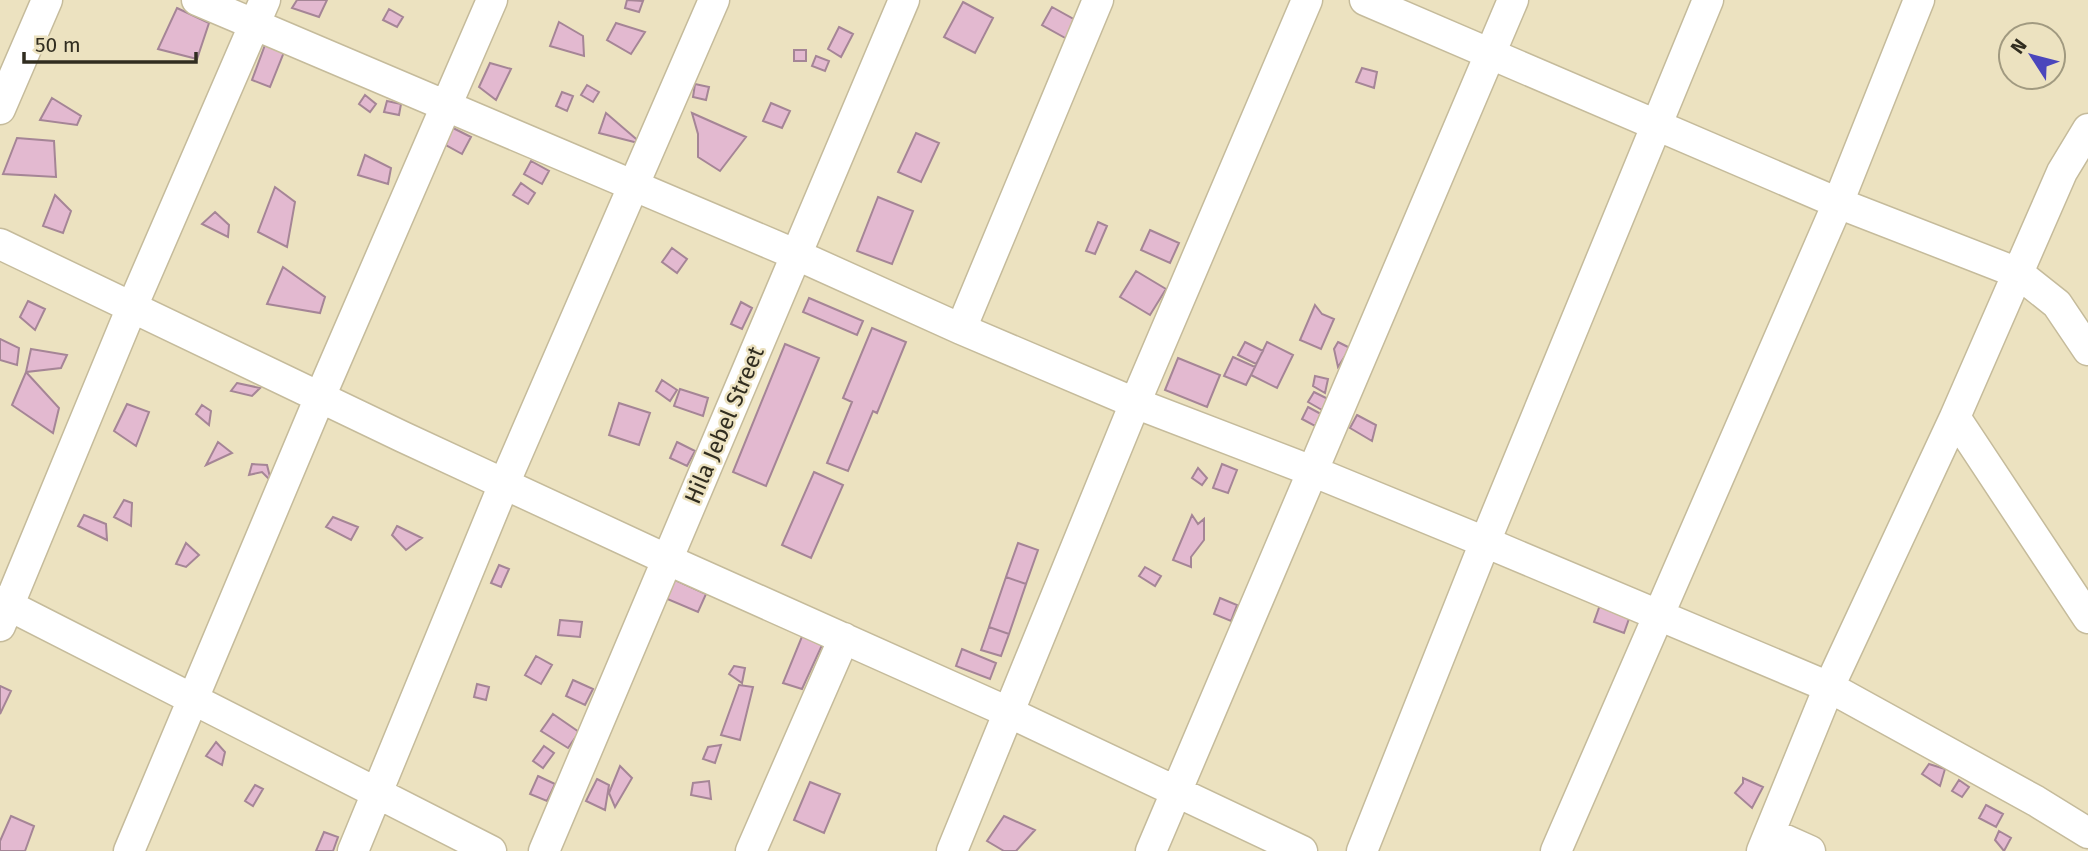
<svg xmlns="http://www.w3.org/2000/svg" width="2088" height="851" viewBox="0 0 2088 851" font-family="'Fira Sans',sans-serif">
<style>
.building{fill:#e3b9d0;stroke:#a58596;stroke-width:2}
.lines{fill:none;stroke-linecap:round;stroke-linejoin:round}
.minor-casing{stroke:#c5bb9b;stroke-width:33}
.minor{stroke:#fff;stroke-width:30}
.labels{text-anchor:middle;stroke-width:5;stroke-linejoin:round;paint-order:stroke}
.street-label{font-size:23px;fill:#312d20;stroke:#ece2c0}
</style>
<rect width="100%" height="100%" fill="#ece2c0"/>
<!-- building -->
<path class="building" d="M297,0H327L319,17L292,8Z
M627,0L643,1L639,12L625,8Z
M963,2L993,18L975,53L944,37Z
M1052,7L1077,21L1067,39L1042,25Z
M177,8L209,23L197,59L158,49Z
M389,9L403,17L397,27L383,20Z
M559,22L583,36L584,56L550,46Z
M616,23L645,32L631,54L607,40Z
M839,27L853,34L841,57L828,49Z
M265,45L284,52L270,87L252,80Z
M794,50H806V61H794Z
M816,56L829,61L825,71L812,66Z
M490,63L511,69L496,100L479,87Z
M1362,68L1377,72L1374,88L1356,82Z
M695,84L709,87L706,100L693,97Z
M587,85L599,92L593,102L581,95Z
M562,92L573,96L567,111L556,106Z
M365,95L376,104L370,112L359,104Z
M52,98L81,116L77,125L40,120Z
M387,101L401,104L399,115L384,112Z
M771,103L790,111L782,128L763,121Z
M606,113L642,144L599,133Z
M692,113L746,137L720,171L698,157V134Z
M453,128L471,137L462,154L444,144Z
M916,133L939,143L921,182L898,172Z
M17,138L54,141L56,177L3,174Z
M365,155L391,168L388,184L358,175Z
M531,161L549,171L542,184L524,174Z
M521,183L535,193L528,204L513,195Z
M275,187L295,202L287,247L258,232Z
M55,195L71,211L63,233L43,226Z
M878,197L913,211L892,264L857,251Z
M215,212L229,225L228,237L202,224Z
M1098,222L1107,226L1095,254L1086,251Z
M1150,230L1179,243L1170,263L1141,250Z
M672,248L687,259L677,273L662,262Z
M283,267L325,297L320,313L267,304Z
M1136,271L1166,289L1150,315L1120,297Z
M809,298L863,321L857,335L803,312Z
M28,301L45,309L35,330L20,317Z
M741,302L752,308L742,329L731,324Z
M1315,305L1322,314L1334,319L1321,349L1300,340Z
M872,328L906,342L877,413L873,411L848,471L827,463L852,402L843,398Z
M0,339L19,348L17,365L0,360Z
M1245,342L1263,351L1256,364L1238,355Z
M1267,342L1293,355L1277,388L1251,375Z
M1338,342L1350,348L1338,367L1334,349Z
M785,344L819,358L766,486L733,472Z
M31,349L67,355L61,368L26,372Z
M1233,357L1255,367L1246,385L1224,376Z
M1178,358L1220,375L1207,407L1165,390Z
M26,372L59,408L53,433L12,405Z
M1315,376L1328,379L1325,393L1313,386Z
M662,380L677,390L670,401L656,391Z
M237,383L260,388L252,396L231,391Z
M680,389L708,398L703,416L674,406Z
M1314,392L1328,399L1322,410L1308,402Z
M619,403L650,413L639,445L609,435Z
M127,404L149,412L136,446L114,431Z
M202,405L211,411L209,425L196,414Z
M1308,407L1321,414L1315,426L1302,419Z
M1357,415L1376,425L1372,441L1350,428Z
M218,442L232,453L206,465Z
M677,442L695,451L687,466L670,458Z
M252,464L267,465L271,481L262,472L249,475Z
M1222,464L1237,470L1228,493L1213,488Z
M1198,468L1207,478L1202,485L1192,478Z
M814,472L843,485L811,558L782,545Z
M124,500L132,503L131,526L114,517Z
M84,515L106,524L107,540L78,526Z
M1192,515L1198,524L1204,519V540L1191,557V567L1173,560Z
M333,517L358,527L351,540L326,527Z
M397,526L422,538L406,550L392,535Z
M186,543L199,555L186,567L176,564Z
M1018,543L1038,550L1026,584L1006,577Z
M499,565L509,569L501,587L491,583Z
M1145,567L1161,576L1155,586L1139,576Z
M1006,577L1026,584L1009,634L989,627Z
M673,579L706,594L698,612L665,598Z
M1220,598L1237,605L1231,621L1214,614Z
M1601,602L1631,613L1624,633L1594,622Z
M560,620L582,622L580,637L558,635Z
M989,627L1009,634L1001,656L981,650Z
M803,634L823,643L802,689L783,683Z
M962,649L996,663L990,679L956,666Z
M536,656L552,665L541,684L525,675Z
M734,666L745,668L742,683L729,674Z
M573,680L593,689L585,705L566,696Z
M477,684L489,687L486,700L474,697Z
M739,685L753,687L740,740L721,735Z
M0,686L11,691L0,714Z
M553,714L579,732L568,748L541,731Z
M216,742L225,752L222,765L206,756Z
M721,745L715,763L703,759L708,747Z
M544,746L554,753L543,768L533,761Z
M1929,764L1945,769L1940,786L1922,774Z
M620,766L632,778L615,807L609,793Z
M538,776L555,784L547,801L530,794Z
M1743,778L1763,787L1752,808L1735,793L1743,783Z
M597,779L609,785L605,810L586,801Z
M1959,780L1969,787L1962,797L1952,791Z
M709,781L711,799L691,795L693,783Z
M810,782L840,794L824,833L794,820Z
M255,785L263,789L253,806L245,801Z
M1986,805L2003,814L1996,827L1979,818Z
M11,816L34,826L25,851H0V841Z
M1004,816L1035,830L1016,851H1004L987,841Z
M1999,831L2011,838L2004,851L1995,840Z
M324,832L338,837L333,851H316Z"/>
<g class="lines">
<!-- minor casing -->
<g class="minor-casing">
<path id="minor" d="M197,0L797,255L961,329L1135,403L1312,471L1485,542L1829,687L2036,801L2088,833
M1365,0L1838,203L2018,273L2057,304L2088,350
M0,109L47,0
M0,244L403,437L666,559L1008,712L1302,851
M961,329L1098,0
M1955,417L2088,618
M0,601L491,851
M0,626L132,307L265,0
M1770,833L1810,851
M129,851L320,397L492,0
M353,851L504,484L714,0
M544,851L904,0
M751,851L844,638
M952,851L1135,403L1307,0
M1151,851L1513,0
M1362,851L1485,542L1708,0
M1556,851L1838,203L1919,0
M1762,851L1829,687L1955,417L2062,172L2088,129"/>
</g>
<!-- minor -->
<use href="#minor" class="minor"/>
</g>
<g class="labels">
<!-- street labels -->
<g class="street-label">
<text transform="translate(724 425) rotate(-67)" y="8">Hila Jebel Street</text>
</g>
</g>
<!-- north arrow -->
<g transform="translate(2032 56) rotate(306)"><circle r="33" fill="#ece2c0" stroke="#a19a80" stroke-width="2"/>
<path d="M0-5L12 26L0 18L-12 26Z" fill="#4b46bc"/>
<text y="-10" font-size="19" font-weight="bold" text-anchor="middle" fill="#312d20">N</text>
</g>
<!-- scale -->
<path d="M24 52v10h172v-10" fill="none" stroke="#312d20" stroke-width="3.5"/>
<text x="35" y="52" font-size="21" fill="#312d20" stroke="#ece2c0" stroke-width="5" paint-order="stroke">50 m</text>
</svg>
